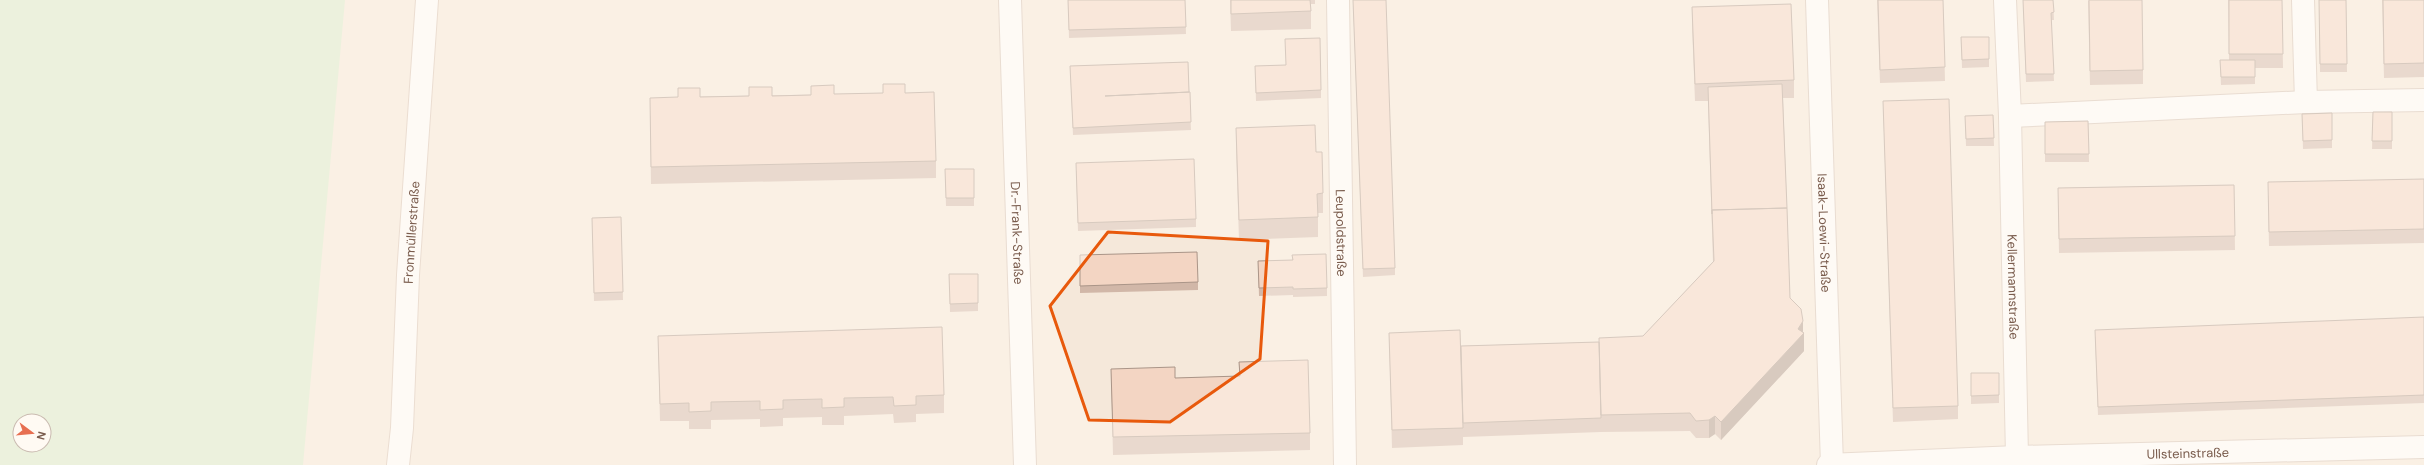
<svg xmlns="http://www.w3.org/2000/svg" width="2424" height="465" viewBox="0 0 2424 465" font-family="'DM Sans',sans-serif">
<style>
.residential{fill:#f5e8da;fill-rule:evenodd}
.green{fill:#d8ecc9;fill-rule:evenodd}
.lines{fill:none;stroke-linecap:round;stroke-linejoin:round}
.street-casing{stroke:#d1beb0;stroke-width:24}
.secondary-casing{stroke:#d6c0b0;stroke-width:24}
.street{stroke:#fff;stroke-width:22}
.secondary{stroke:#fff;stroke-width:22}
.wall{fill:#d1b7a8}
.shaded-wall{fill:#aa9588}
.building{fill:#f3d5c3;stroke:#aa9588}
.marked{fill:none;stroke:#e8590c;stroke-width:3;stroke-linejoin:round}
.labels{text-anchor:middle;stroke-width:3;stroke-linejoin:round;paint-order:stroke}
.street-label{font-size:13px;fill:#7a5c4d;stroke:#fffaf3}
</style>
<rect width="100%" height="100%" fill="#fdf6ec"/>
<!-- residential -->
<path class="residential" d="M0,0H2424V465H0ZM20,421H44V445H20Z"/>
<!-- green -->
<path class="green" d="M0,0H345L303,465H0ZM20,421H44V445H20Z"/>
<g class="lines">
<!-- street casing -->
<g class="street-casing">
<g id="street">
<path id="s1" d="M1010,0L1025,465"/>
<path id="s2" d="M1338,0L1345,465"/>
<path id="s3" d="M1817,0L1832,465"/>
<path id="s4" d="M2005,0L2010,116L2017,457"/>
<path d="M2303,0L2306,102"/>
<path d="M2010,116L2306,102L2424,100"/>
<path id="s5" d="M1828,465L2017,457L2424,447"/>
</g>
</g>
<!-- secondary casing -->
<g class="secondary-casing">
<g id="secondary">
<path id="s6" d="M398,465L402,428L408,275L427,0"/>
</g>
</g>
<!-- street -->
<use href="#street" class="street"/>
<!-- secondary -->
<use href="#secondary" class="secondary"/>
</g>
<!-- wall -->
<path class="wall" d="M1068,0H1185L1186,34L1069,38Z
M1230,0H1315V4H1311V29L1231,31Z
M1353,0L1395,268V275L1363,277Z
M1877,0H1943L1945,81L1880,83Z
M2023,0H2053L2054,20H2051L2054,81L2026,82Z
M2088,0L2143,70V84L2090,85Z
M2228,0H2282L2283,68H2255V84L2221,85L2220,60H2229Z
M2319,0H2346L2347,72H2320Z
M2382,0H2424V77L2384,78Z
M1692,7L1794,80V98H1783L1787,208L1790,298L1803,332L1804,351L1721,440L1715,434L1709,438H1696L1690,431L1601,432L1463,437V445L1392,448L1389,333L1461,346L1599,342L1643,336L1713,262L1708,101H1695L1692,25Z
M1961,37H1989V67L1962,68Z
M1188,62L1191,130L1073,135L1070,66Z
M1286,65L1321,90V98L1256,101L1255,66Z
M905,93L936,161V178L651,184L650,116L678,97Z
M1883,101L1958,406V419L1893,422Z
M2373,112H2392V149H2372Z
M2302,114L2332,140V148L2303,149Z
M1993,115L1994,146H1966L1965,116Z
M2088,121L2089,162H2045V122Z
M1236,128L1316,152L1323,193V213H1318V237L1239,240L1236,147Z
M945,169H974V206H946Z
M1076,171L1196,219V227L1078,231Z
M2424,179V243L2269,246L2268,196Z
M2234,185L2235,250L2059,253L2058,188Z
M621,217L623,300L594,301L592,218Z
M1080,255L1198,282V290L1080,293Z
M1292,255L1327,288V296L1293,297V295L1259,296L1258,261L1292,260Z
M949,274L978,303V311L950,312Z
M2424,317V403L2098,415L2095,337Z
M658,336L944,395V413L916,414V422L894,423L893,414L844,416V425H822V417L783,418V426L760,427V419L711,420V429H689V421H660Z
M1239,362L1310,433V450L1113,455L1111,369L1175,378L1239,376Z
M1971,373H1999V403L1971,404Z"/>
<!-- shaded-wall -->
<path class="shaded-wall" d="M1803,321V334L1804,333V351L1721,440V422L1798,329Z
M1715,416V434L1709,438V420Z"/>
<!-- building -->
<path class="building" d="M1068,0H1185L1186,27L1069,30Z
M1231,0H1310L1311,11L1231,14Z
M1353,0H1386L1395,268L1363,269Z
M1878,0H1943L1945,67L1880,70Z
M2023,0H2053L2054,12L2051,13L2054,74H2026Z
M2089,0H2142L2143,70L2090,71Z
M2229,0H2282L2283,54H2229Z
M2319,0H2346L2347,64H2320Z
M2383,0H2424V63L2384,64Z
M1791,4L1794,80L1695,84L1692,7Z
M1961,37H1989V59L1962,60Z
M1320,38L1321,90L1256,93L1255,66L1286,65L1285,39Z
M2220,60H2255V77H2221Z
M1188,62L1189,92L1105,96L1190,92L1191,122L1073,128L1070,66Z
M883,84H905V93L934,92L936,161L651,167L650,98L678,97V88H700V97L749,96V87H772V96L811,95V86L834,85V94L883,93Z
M1782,84L1787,208L1712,210V214L1708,87Z
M1949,99L1958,406L1893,408L1883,101Z
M2373,112H2392V141H2372Z
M2332,113V140L2303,141L2302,114Z
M1993,115L1994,138L1966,139L1965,116Z
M2088,121L2089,154H2045V122Z
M1315,125L1316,152H1322L1323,193L1317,194L1318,217L1239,220L1236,128Z
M1194,159L1196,219L1078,223L1076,163Z
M945,169H974V198H946Z
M2424,179V229L2269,232L2268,182Z
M2234,185L2235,236L2059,239L2058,188Z
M1787,208L1790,298L1801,309L1803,321L1798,329L1804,333L1721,422L1715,416L1709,420L1696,421L1690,413L1601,415L1599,338L1643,336L1714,261L1712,210Z
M621,217L623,292L594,293L592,218Z
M1197,252L1198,282L1080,286V255Z
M1326,254L1327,288L1293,289V287L1259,288L1258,261L1293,260L1292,255Z
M949,274H978V303L950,304Z
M2424,317V395L2098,407L2095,330Z
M942,327L944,395L916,396V405L894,406L893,397L844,398V407L822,408V399L783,400V409L760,410V401L711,402V411L689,412V403L660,404L658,336Z
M1460,330L1463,428L1392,430L1389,333Z
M1599,342L1601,418L1463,423L1461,346Z
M1308,360L1310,433L1113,437L1111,369L1175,367V378L1240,376L1239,362Z
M1971,373H1999V395L1971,396Z"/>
<!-- marked area -->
<path d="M0 0H2424V465H0ZM1108,232L1268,241L1260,359L1170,422L1089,420L1050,306Z" fill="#fdf6ec" fill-opacity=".55" fill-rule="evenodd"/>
<path class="marked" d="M1108,232L1268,241L1260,359L1170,422L1089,420L1050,306Z"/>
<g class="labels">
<!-- street labels -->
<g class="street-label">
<text dy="5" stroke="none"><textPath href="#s6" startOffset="233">Fronmüllerstraße</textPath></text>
<text dy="5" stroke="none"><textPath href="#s3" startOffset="233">Isaak-Loewi-Straße</textPath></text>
<text dy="5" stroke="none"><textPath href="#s1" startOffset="233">Dr.-Frank-Straße</textPath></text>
<text dy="5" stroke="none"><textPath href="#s2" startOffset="233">Leupoldstraße</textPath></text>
<text dy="5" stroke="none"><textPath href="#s4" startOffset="287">Kellermannstraße</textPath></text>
<text dy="5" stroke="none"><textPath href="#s5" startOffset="360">Ullsteinstraße</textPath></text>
</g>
</g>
<!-- north arrow -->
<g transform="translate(32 433) rotate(106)"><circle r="19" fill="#fffaf3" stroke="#cabbb1"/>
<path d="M0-3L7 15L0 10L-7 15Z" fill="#e76f51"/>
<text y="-6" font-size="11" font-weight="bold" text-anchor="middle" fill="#7a5c4d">N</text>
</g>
</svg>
